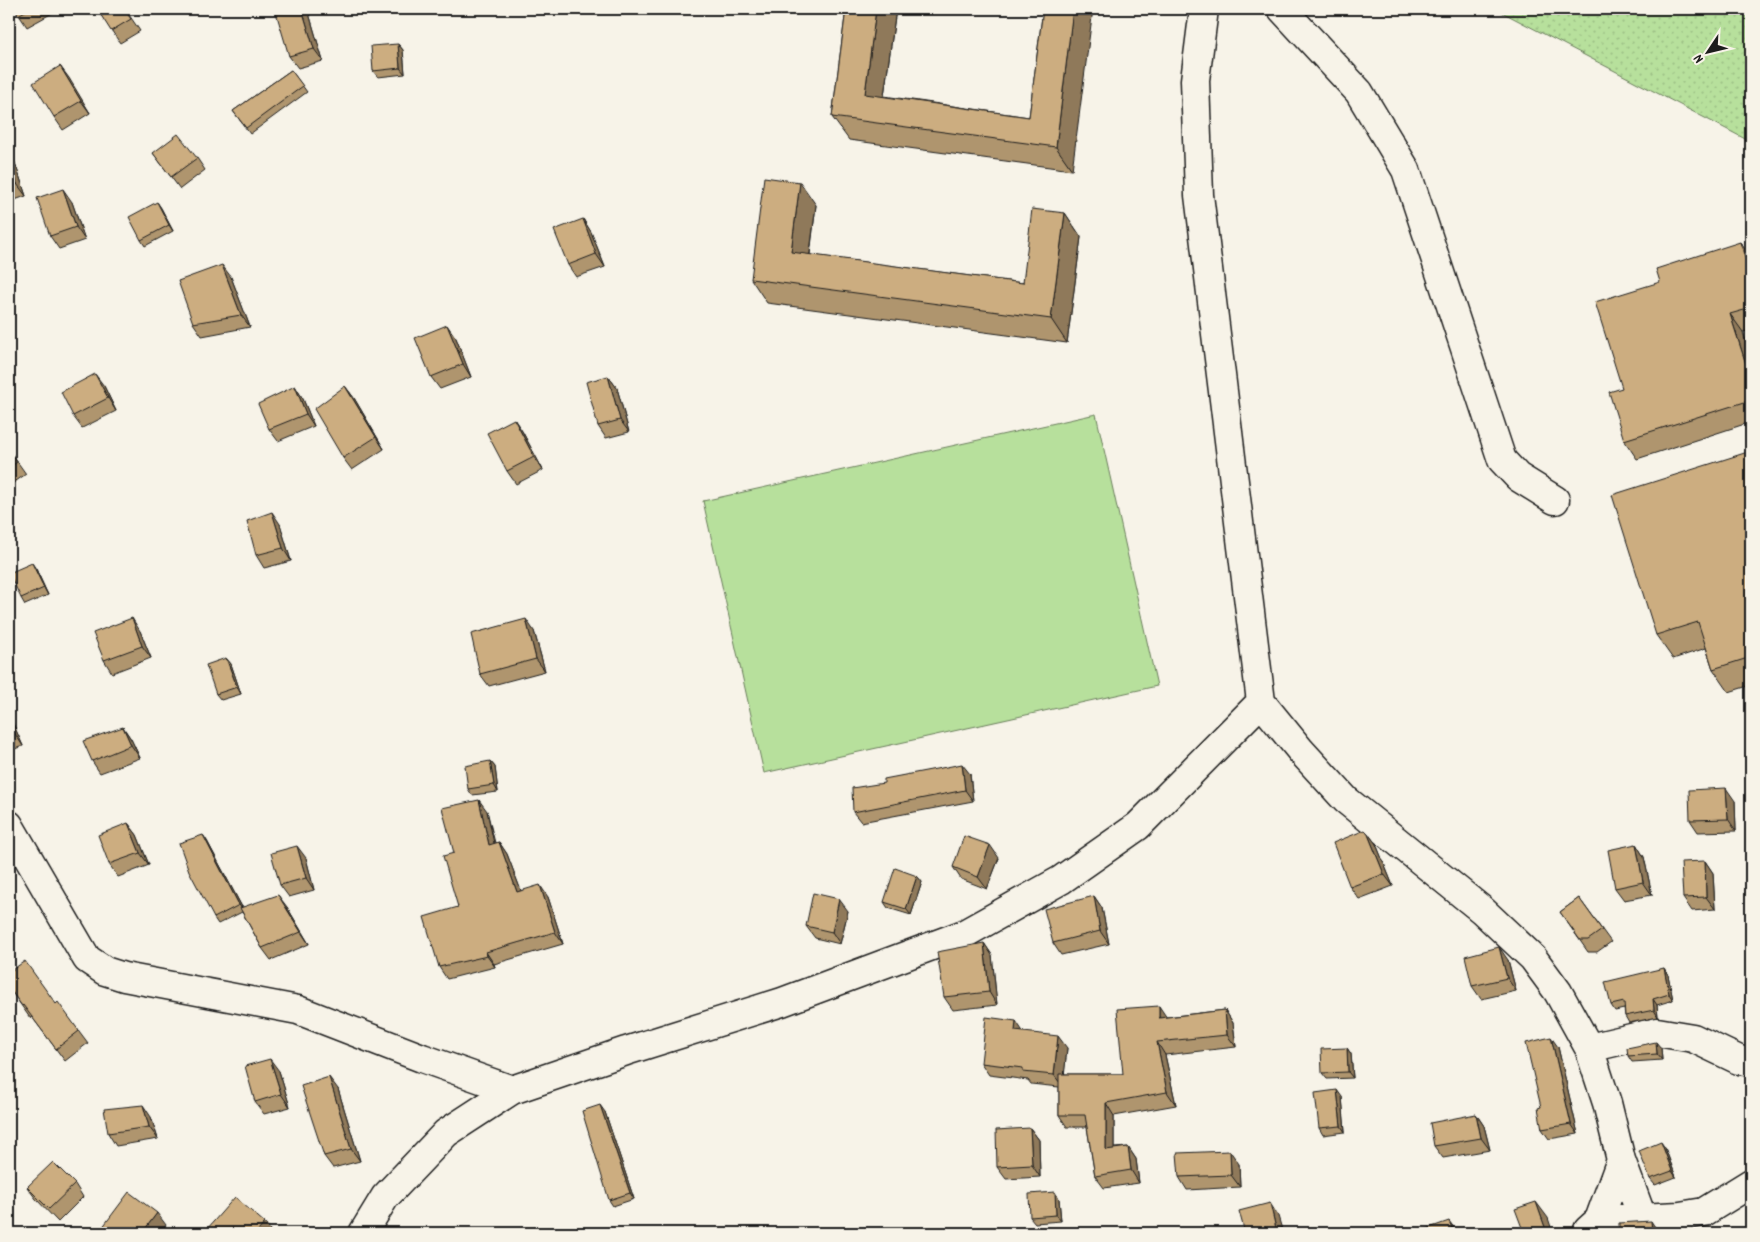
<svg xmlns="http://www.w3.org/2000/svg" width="1760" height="1242" viewBox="0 0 1760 1242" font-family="Dekko,sans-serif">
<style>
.grass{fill:url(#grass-dots);stroke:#6a7e5c}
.garden{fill:#b7e09c;stroke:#6a7e5c}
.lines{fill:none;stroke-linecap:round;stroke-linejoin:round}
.minor-casing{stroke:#1c1c1c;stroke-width:31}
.minor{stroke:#f7f3e8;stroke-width:28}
.wall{fill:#af956e;stroke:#1c1c1c}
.shaded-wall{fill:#8f795a;stroke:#1c1c1c}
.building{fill:#ccad80;stroke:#1c1c1c}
</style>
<defs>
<pattern id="grass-dots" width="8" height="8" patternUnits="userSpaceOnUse" patternTransform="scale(1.25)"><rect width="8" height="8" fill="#b7e09c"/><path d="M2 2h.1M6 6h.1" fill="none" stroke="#9dc086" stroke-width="1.8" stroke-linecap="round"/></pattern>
</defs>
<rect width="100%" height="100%" fill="#f7f3e8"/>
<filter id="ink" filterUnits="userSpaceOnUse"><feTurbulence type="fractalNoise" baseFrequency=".02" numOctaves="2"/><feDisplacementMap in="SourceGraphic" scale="10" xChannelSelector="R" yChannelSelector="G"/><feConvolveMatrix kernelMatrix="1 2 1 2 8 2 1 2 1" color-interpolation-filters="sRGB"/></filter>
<g filter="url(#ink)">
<!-- grass -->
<path class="grass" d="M1496,9H1751V142Z"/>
<!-- garden -->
<path class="garden" d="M1096,414L1157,686L764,773L703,501Z"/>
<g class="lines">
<!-- minor casing -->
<g class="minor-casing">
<path id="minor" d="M1282,9L1359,92L1406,170L1502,460L1518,477L1555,500
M1261,702L1301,751L1346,800L1482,910L1533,958L1558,992L1589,1048L1607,1103L1621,1160L1642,1217
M9,825L87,959L105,971L124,977L298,1010L422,1058L512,1090
M1589,1048L1657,1032L1693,1038L1739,1060L1751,1062
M1599,1220L1680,1216L1704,1212L1751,1183
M1588,1230L1599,1220L1621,1160
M363,1233L385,1197L446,1133L512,1090L626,1051L782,1002L964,934L1061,880L1138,826L1261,702L1199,195L1195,80L1204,9"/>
</g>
<!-- minor -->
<use href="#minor" class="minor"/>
</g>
<!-- wall -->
<path class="wall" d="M15,9H54L56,11L27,27Z
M97,9H125L140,31L120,43Z
M846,9H896L884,96L1029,117L1043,9L1072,170L849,140L832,117Z
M308,10L323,61L298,68L289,56Z
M398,44L403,50L405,74L378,77L373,71Z
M60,66L90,113L63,130L54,117Z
M291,70L307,92L250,134L233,111Z
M153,153L197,158L205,170L180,189Z
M9,155L15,163L26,196L9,202Z
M72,202L85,240L59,249L50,236Z
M157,202L161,208L173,231L145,246L141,240Z
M816,205L810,255L1023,283L1065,213L1081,237L1067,343L767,303L751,279Z
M583,219L591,232L605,267L576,277L568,265Z
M1740,242L1751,258V330L1743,332L1751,358V422L1637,459L1624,440L1622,388Z
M231,277L250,327L202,336L193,323Z
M456,338L471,377L440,389L431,377Z
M608,376L617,388L629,432L606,438L598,426Z
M104,386L116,411L82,428L73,416Z
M295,386L303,399L314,426L278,441L269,429Z
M345,386L354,398L384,449L352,470L343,458Z
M514,419L522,431L543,470L516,484L507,471Z
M9,450L26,474L9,486Z
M1751,451V685L1729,692L1713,669L1706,648L1673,659L1656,635Z
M280,524L291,561L264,568L256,555Z
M36,569L48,595L25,605L21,598Z
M140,631L151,658L112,673L104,660Z
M534,631L545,671L489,686L480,674Z
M226,658L231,664L241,694L221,700L216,694Z
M9,715L11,719L23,746L9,751Z
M123,727L131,739L140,758L100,773L92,761Z
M490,761L495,767L498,792L472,795L468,789Z
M970,774L973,801L861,822L853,812Z
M1735,801L1736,831L1698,832L1690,820Z
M487,811L495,843L499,842L507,854L521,891L548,897L563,944L494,964L495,967L447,979L439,967L458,907L454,853Z
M128,823L137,835L149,865L118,877L109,864Z
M1367,832L1376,844L1393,886L1359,899L1350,887Z
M203,835L207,841L242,907H287L309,944L271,960L262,948L242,912L218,924L214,918Z
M1636,844L1644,857L1652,895L1624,900L1615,888Z
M306,858L314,890L289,897L280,885Z
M999,858L987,889L961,879L953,867Z
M1705,861L1713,873L1715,909L1692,911L1683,898Z
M917,876L922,882L911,915L888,908L884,902Z
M1094,896L1102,908L1109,944L1061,955L1053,943Z
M1579,898L1611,942L1597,952H1588L1560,912Z
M848,911L840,944L815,938L806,926Z
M984,943L992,955L997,1005L953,1010L944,997Z
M1508,960L1516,991L1481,999L1472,986Z
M1664,968L1668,975L1673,1000L1657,1005L1658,1017L1629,1023L1625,1016L1624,1009L1615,1011L1611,1005Z
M9,988L56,1004L79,1031L88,1043L65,1061L32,1017L30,1018Z
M1225,1010L1233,1023L1236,1047L1165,1055L1176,1105L1114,1116V1148L1128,1147L1136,1159L1139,1183L1104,1188L1095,1176L1087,1127H1067L1059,1115V1087L1031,1084L1028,1080L989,1075L981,1063L1023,1032L1067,1048L1064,1074H1123L1166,1017Z
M1558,1047L1578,1134L1549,1139L1542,1129L1541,1107Z
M1347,1048L1351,1054L1353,1078L1327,1079L1322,1073Z
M1661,1048L1662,1060L1632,1062L1628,1056Z
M279,1071L290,1107L264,1114L255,1102Z
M338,1089L360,1161L333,1168L324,1156Z
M1342,1097L1345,1132L1323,1135L1319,1128Z
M605,1112L634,1199L613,1206L609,1200Z
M1476,1114L1484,1126L1490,1150L1443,1158L1434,1146Z
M151,1117L158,1139L116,1146L108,1133Z
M1030,1128L1039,1140L1040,1177L1006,1179L997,1167Z
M1665,1148L1676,1177L1655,1185L1650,1179Z
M1239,1164L1240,1187L1187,1190L1179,1177Z
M75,1184L83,1197L58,1222L36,1199L27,1187Z
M1059,1199L1061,1221L1035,1223L1030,1217Z"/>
<!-- shaded-wall -->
<path class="shaded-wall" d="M302,9H306L308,10L323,61L314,49Z
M876,9H896L881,117L865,94Z
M1073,9H1093L1072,170L1056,147Z
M398,44L403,50L405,74L400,68Z
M60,66L69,78L90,113L81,101Z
M9,155L15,163L26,196L17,184L9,159Z
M800,182L816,205L807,276L791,252Z
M63,189L72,202L85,240L76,227Z
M157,202L161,208L173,231L169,225Z
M1065,213L1081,237L1067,343L1051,319Z
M583,219L591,232L605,267L596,254Z
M1740,242L1751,258V276Z
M222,265L231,277L250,327L241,315Z
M1730,314L1743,332L1751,358V380Z
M447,325L456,338L471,377L463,364Z
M95,374L104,386L116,411L108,398Z
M608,376L617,388L629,432L620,420Z
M295,386L303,399L314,426L306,414Z
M345,386L354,398L384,449L376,437Z
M514,419L522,431L543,470L534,457Z
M272,512L280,524L291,561L283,548Z
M32,563L36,569L48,595L44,588Z
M132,618L140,631L151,658L142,646Z
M526,619L534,631L545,671L536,659Z
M226,658L231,664L241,694L237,687Z
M9,715L11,719L23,746L15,734L9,720Z
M123,727L131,739L140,758L131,745Z
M490,761L495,767L498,792L494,785Z
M962,764L970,774L973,801L965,790Z
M1726,788L1735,801L1736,831L1728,819Z
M479,800L487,811L497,857L489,845Z
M128,823L137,835L149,865L140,853Z
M1367,832L1376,844L1393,886L1384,874Z
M203,835L207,841L244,911L239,905Z
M499,842L507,854L526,904L517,892Z
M1636,844L1644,857L1652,895L1643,882Z
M990,845L999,858L987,889L978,877Z
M297,846L306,858L314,890L306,878Z
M1705,861L1713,873L1715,909L1706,897Z
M917,876L922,882L911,915L906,909Z
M540,885L548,897L563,944L555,932Z
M278,895L287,907L309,944L301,932Z
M1094,896L1102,908L1109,944L1100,931Z
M839,899L848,911L840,944L832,932Z
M984,943L992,955L997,1005L989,992Z
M1499,947L1508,960L1516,991L1507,978Z
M486,952L494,964L495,967L487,956Z
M1664,968L1668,975L1673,1000L1669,994Z
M1653,999L1657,1005L1658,1017L1654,1010Z
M1159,1006L1167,1018H1159Z
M1225,1010L1233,1023L1236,1047L1227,1035Z
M1016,1021L1024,1033L1015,1031Z
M1058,1036L1067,1048L1063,1087L1054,1075Z
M1551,1037L1558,1047L1578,1134L1571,1124Z
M1157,1042L1165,1055L1176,1105L1167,1092Z
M1656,1042L1661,1048L1662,1060L1657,1054Z
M1347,1048L1351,1054L1353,1078L1348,1072Z
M270,1059L279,1071L290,1107L281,1094Z
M329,1077L338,1089L360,1161L351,1149Z
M1337,1090L1342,1097L1345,1132L1341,1126Z
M1106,1103L1114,1116V1162L1106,1150Z
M143,1105L151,1117L158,1139L149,1127Z
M600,1105L605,1112L634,1199L630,1193Z
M1476,1114L1484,1126L1490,1150L1481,1138Z
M1030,1128L1039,1140L1040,1177L1032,1165Z
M1661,1142L1665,1148L1676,1177L1672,1171Z
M1128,1147L1136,1159L1139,1183L1131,1170Z
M1230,1151L1239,1164L1240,1187L1231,1175Z
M1055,1192L1059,1199L1061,1221L1056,1215Z
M1536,1202L1548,1218L1553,1233H1547Z
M1270,1203L1278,1216L1283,1233H1277Z
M157,1213L166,1225L160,1233H142Z
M1449,1221L1458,1233H1454Z
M1651,1221L1659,1233H1652Z
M265,1223L272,1233H256Z"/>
<!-- building -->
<path class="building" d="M15,9H29L18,15Z
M97,9H124L131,19L111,31Z
M275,9H302L314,49L289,56Z
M846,9H876L865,94L1029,117L1043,9H1073L1056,147L832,117Z
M398,44L400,68L373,71L371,46Z
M60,66L81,101L54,117L33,83Z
M291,70L303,86L246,128L233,111Z
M178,134L197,158L171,177L153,153Z
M9,159L17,184L9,187Z
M764,177L800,182L791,252L1023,283L1032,209L1065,213L1051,319L751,279Z
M63,189L76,227L50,236L37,198Z
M157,202L169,225L141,240L129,217Z
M583,219L596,254L568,265L554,230Z
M1740,242L1751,276V308L1730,314L1751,380V400L1624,440L1609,392L1622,388L1595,302L1660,282L1656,269Z
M222,265L241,315L193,323L178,281Z
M447,325L463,364L431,377L415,338Z
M95,374L108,398L73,416L61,392Z
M608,376L620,420L598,426L586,382Z
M295,386L306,414L269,429L258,404Z
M345,386L376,437L343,458L314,409Z
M514,419L534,457L507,471L487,433Z
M9,450L17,462L9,468Z
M1751,451V657L1713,669L1698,622L1656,635L1612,495Z
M272,512L283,548L256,555L247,521Z
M32,563L44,588L21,598L9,573Z
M132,618L142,646L104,660L93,633Z
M526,619L536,659L480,674L471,634Z
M226,658L237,687L216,694L206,665Z
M9,720L15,734L9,737Z
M123,727L131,745L92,761L83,741Z
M490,761L494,785L468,789L465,766Z
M962,764L965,790L853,812L852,788L884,783V779Z
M1726,788L1728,819L1690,820L1689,790Z
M479,800L489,845L499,842L517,892L540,885L555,932L486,952L487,956L439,967L424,917L458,907L443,856L454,853L442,808Z
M128,823L140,853L109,864L98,835Z
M1365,830L1367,832L1384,874L1350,887L1333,843Z
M203,835L239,905L214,918L189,871L179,843Z
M964,836L990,845L978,877L953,867Z
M1636,844L1643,882L1615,888L1608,850Z
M297,846L306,878L280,885L271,853Z
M1705,861L1706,897L1683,898L1681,862Z
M895,868L917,876L906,909L884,902Z
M813,893L839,899L832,932L806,926Z
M278,895L301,932L262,948L240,908Z
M1094,896L1100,931L1053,943L1044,909Z
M1579,898L1602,930L1588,940H1580L1560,912Z
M984,943L989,992L944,997L937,952Z
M1499,947L1507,978L1472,986L1465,956Z
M25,961L56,1004L58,1002L79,1031L56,1049L23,1005L22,1006L9,988V972Z
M1664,968L1669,994L1653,999L1654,1010L1625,1016L1624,1002L1611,1005L1605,982Z
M1159,1006V1018L1225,1010L1227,1035L1157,1042L1167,1092L1106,1103V1150L1128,1147L1131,1170L1095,1176L1085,1115H1059V1074H1123L1117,1009Z
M986,1017L1016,1021L1015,1031L1058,1036L1054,1075L1023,1072V1068L981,1063Z
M1551,1037L1571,1124L1542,1129L1538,1108L1541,1107L1526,1043Z
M1656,1042L1657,1054L1628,1056L1627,1048Z
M1347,1048L1348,1072L1322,1073L1321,1049Z
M270,1059L281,1094L255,1102L245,1066Z
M329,1077L351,1149L324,1156L301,1086Z
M1337,1090L1341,1126L1319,1128L1315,1093Z
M143,1105L149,1127L108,1133L104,1109Z
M600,1105L630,1193L609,1200L582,1111Z
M1476,1114L1481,1138L1434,1146L1430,1123Z
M1030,1128L1032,1165L997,1167L996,1130Z
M1661,1142L1672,1171L1650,1179L1639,1151Z
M1230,1151L1231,1175L1179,1177L1177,1153Z
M53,1162L75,1184L49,1209L27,1187Z
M129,1192L157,1213L142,1233H109L102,1228Z
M1055,1192L1056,1215L1030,1217L1029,1194Z
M235,1197L265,1223L256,1233H212L207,1229Z
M1536,1202L1547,1233H1524L1515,1209Z
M1270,1203L1277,1233H1245L1239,1211Z
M1449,1221L1454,1233H1415Z
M1651,1221L1652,1233H1591L1619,1228V1223Z"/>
</g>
<!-- margin -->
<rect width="1760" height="1242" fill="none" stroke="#f7f3e8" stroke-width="30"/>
<rect x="15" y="15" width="1730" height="1212" fill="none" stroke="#1c1c1c" stroke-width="2" filter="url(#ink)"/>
<!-- north arrow -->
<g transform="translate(1708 52) rotate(235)" stroke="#f7f3e8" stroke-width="4" paint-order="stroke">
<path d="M0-4L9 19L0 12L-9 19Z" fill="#1c1c1c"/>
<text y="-8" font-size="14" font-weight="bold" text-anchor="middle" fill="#1c1c1c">N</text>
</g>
</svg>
